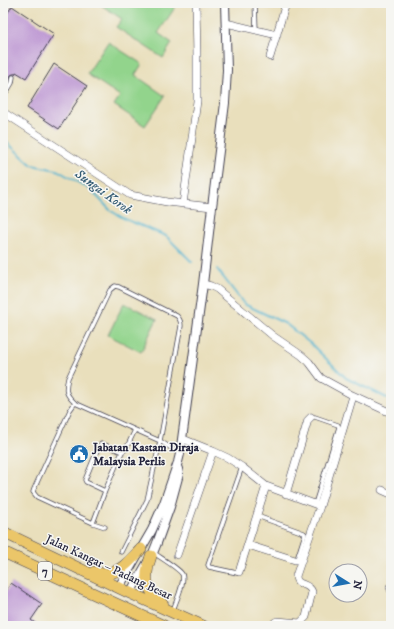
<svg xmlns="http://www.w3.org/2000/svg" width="394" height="629" viewBox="0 0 394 629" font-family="'IM FELL DW Pica',serif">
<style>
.green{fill:#92d48c;stroke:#5a7b64}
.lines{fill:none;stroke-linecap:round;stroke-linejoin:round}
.stream{stroke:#4eb2cd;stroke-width:2}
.building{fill:#ba92d1}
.service-casing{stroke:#403e4e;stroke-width:5}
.minor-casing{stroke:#403e4e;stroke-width:8}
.tertiary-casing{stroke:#403e4e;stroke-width:10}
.trunk-casing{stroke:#403e4e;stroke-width:12}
.service{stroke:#fff;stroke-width:3.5}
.minor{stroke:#fff;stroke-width:7}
.tertiary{stroke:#fff;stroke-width:8}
.trunk{stroke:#ebc669;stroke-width:11}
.labels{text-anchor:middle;stroke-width:3;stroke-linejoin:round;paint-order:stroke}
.shield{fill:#f6f6f2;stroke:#626272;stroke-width:1}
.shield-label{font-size:11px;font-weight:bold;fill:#22223b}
.poi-label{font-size:12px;font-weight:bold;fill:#22223b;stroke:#f6f6f2;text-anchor:start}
.street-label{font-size:12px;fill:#22223b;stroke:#f6f6f2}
.water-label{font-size:13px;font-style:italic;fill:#345c75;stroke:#f6f6f2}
</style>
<rect width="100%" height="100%" fill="#f6f6f2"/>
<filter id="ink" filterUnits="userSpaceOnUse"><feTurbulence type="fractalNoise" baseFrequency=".025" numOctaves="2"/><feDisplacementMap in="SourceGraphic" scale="8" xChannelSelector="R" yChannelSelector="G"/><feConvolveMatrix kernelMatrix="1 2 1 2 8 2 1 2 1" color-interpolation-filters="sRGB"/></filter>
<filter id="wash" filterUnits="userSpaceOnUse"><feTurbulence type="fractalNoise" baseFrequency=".012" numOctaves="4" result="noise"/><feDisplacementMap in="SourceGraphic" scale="16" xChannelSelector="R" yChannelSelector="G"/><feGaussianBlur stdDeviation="0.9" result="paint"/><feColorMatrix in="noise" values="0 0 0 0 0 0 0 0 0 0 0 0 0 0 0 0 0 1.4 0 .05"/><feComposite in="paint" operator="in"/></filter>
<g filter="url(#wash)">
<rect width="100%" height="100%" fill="#e9dfbc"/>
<!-- green -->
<path class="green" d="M98,3H178L158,33L172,43L163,58L116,27L122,19Z
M108,42L142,64L135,75L165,96L145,126L114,105L120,96L87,74Z
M124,303L157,319L141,352L108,335Z"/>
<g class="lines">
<!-- stream -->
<path class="stream" d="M3,139L32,165L57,170L91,190L111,211L125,219L166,236L192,262
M217,269L244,304L286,324L311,344L346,378L391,400"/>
</g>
<g id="blocks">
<!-- building -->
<path class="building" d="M12,6L54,34L26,78L16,72L15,74H13L11,75L9,79L3,75V20Z
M54,64L87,86L59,129L27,108Z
M11,583L42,604L31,620L39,626H3V596Z"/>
</g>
</g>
<g filter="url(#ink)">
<use href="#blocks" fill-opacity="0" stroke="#403e4e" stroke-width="1"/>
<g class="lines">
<!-- service casing -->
<g class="service-casing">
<path id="service" d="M255,3L256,30
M3,98L12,83L13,77
M75,403C65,394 65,390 68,378L110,290L115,286L119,287L177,316C180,319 181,322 181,326L160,441L147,500L121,552
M311,417H315L338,425L339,427L315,504
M105,491L86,482L85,480L99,446L101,444H103L122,452
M257,516L304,533L305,534L297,559L295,560
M93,523L105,491L122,452L126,449L135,430
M105,527L93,523L37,497L33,492L34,489L70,410L75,403L160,441L179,453
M154,553C161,558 178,568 182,574C186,581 175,603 173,611
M239,572L237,573L209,567L208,565L242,467"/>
</g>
<!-- minor casing -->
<g class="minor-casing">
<path id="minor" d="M226,23L277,35
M270,57L286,3
M3,112L130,195L167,202L212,207
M183,204L197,101V57L196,3
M203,284L211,286L217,289L273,336L301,355L309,362L321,378L352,395L391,413
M183,439L213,451L228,458L242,467L266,486L320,506
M382,490L391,494
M286,494L308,420L311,417
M248,545L295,560
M177,555L213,451
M239,572L266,486
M390,587L391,590
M274,626L275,622L277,621L300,623L306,617L312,592C309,582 296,587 296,576L320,506L353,396"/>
</g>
<!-- tertiary casing -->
<g class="tertiary-casing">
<path id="tertiary" d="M119,587L152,530L164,503L178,462L180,454L203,284L212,207L225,103L227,70L225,3
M130,593L153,553L157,543L170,507L179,474L178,469"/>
</g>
<!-- trunk casing -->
<g class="trunk-casing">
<path id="trunk" d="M3,532L130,593L203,626
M3,552L164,626
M151,556C143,580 145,587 163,605
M94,572C98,573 103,574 107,574C121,572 132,559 141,549"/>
</g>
<!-- service -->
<use href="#service" class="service"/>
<!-- minor -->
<use href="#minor" class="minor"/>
<!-- tertiary -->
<use href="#tertiary" class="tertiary"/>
<!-- trunk -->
<use href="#trunk" class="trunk"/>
</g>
</g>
<!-- icons -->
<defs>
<g id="civic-disc" transform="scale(1)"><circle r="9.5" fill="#1f6fb2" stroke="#f6f6f2"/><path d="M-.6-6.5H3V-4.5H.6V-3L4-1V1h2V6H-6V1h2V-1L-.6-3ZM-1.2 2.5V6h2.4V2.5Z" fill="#fff"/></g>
</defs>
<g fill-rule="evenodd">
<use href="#civic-disc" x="79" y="454"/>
</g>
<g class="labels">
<!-- shield labels -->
<rect class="shield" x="38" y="562" width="14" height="18" rx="3"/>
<g class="shield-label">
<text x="45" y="575">7</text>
</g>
<!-- poi labels -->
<g class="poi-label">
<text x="93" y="451">Jabatan Kastam Diraja<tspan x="93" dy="14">Malaysia Perlis</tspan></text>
</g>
<!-- street labels -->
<g class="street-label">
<text transform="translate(109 567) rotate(25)" y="4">Jalan Kangar – Padang Besar</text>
</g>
<!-- water labels -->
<g class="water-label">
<text transform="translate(104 191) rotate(36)" y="5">Sungai Korok</text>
</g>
</g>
<!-- margin -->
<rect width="394" height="629" fill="none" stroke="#f6f6f2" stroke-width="16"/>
<!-- north arrow -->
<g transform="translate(348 583) rotate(101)"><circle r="19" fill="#f6f6f2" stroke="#a1a1a9"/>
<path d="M0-3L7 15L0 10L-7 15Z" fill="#1f6fb2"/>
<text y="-6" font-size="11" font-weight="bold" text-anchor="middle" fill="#22223b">N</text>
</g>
</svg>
